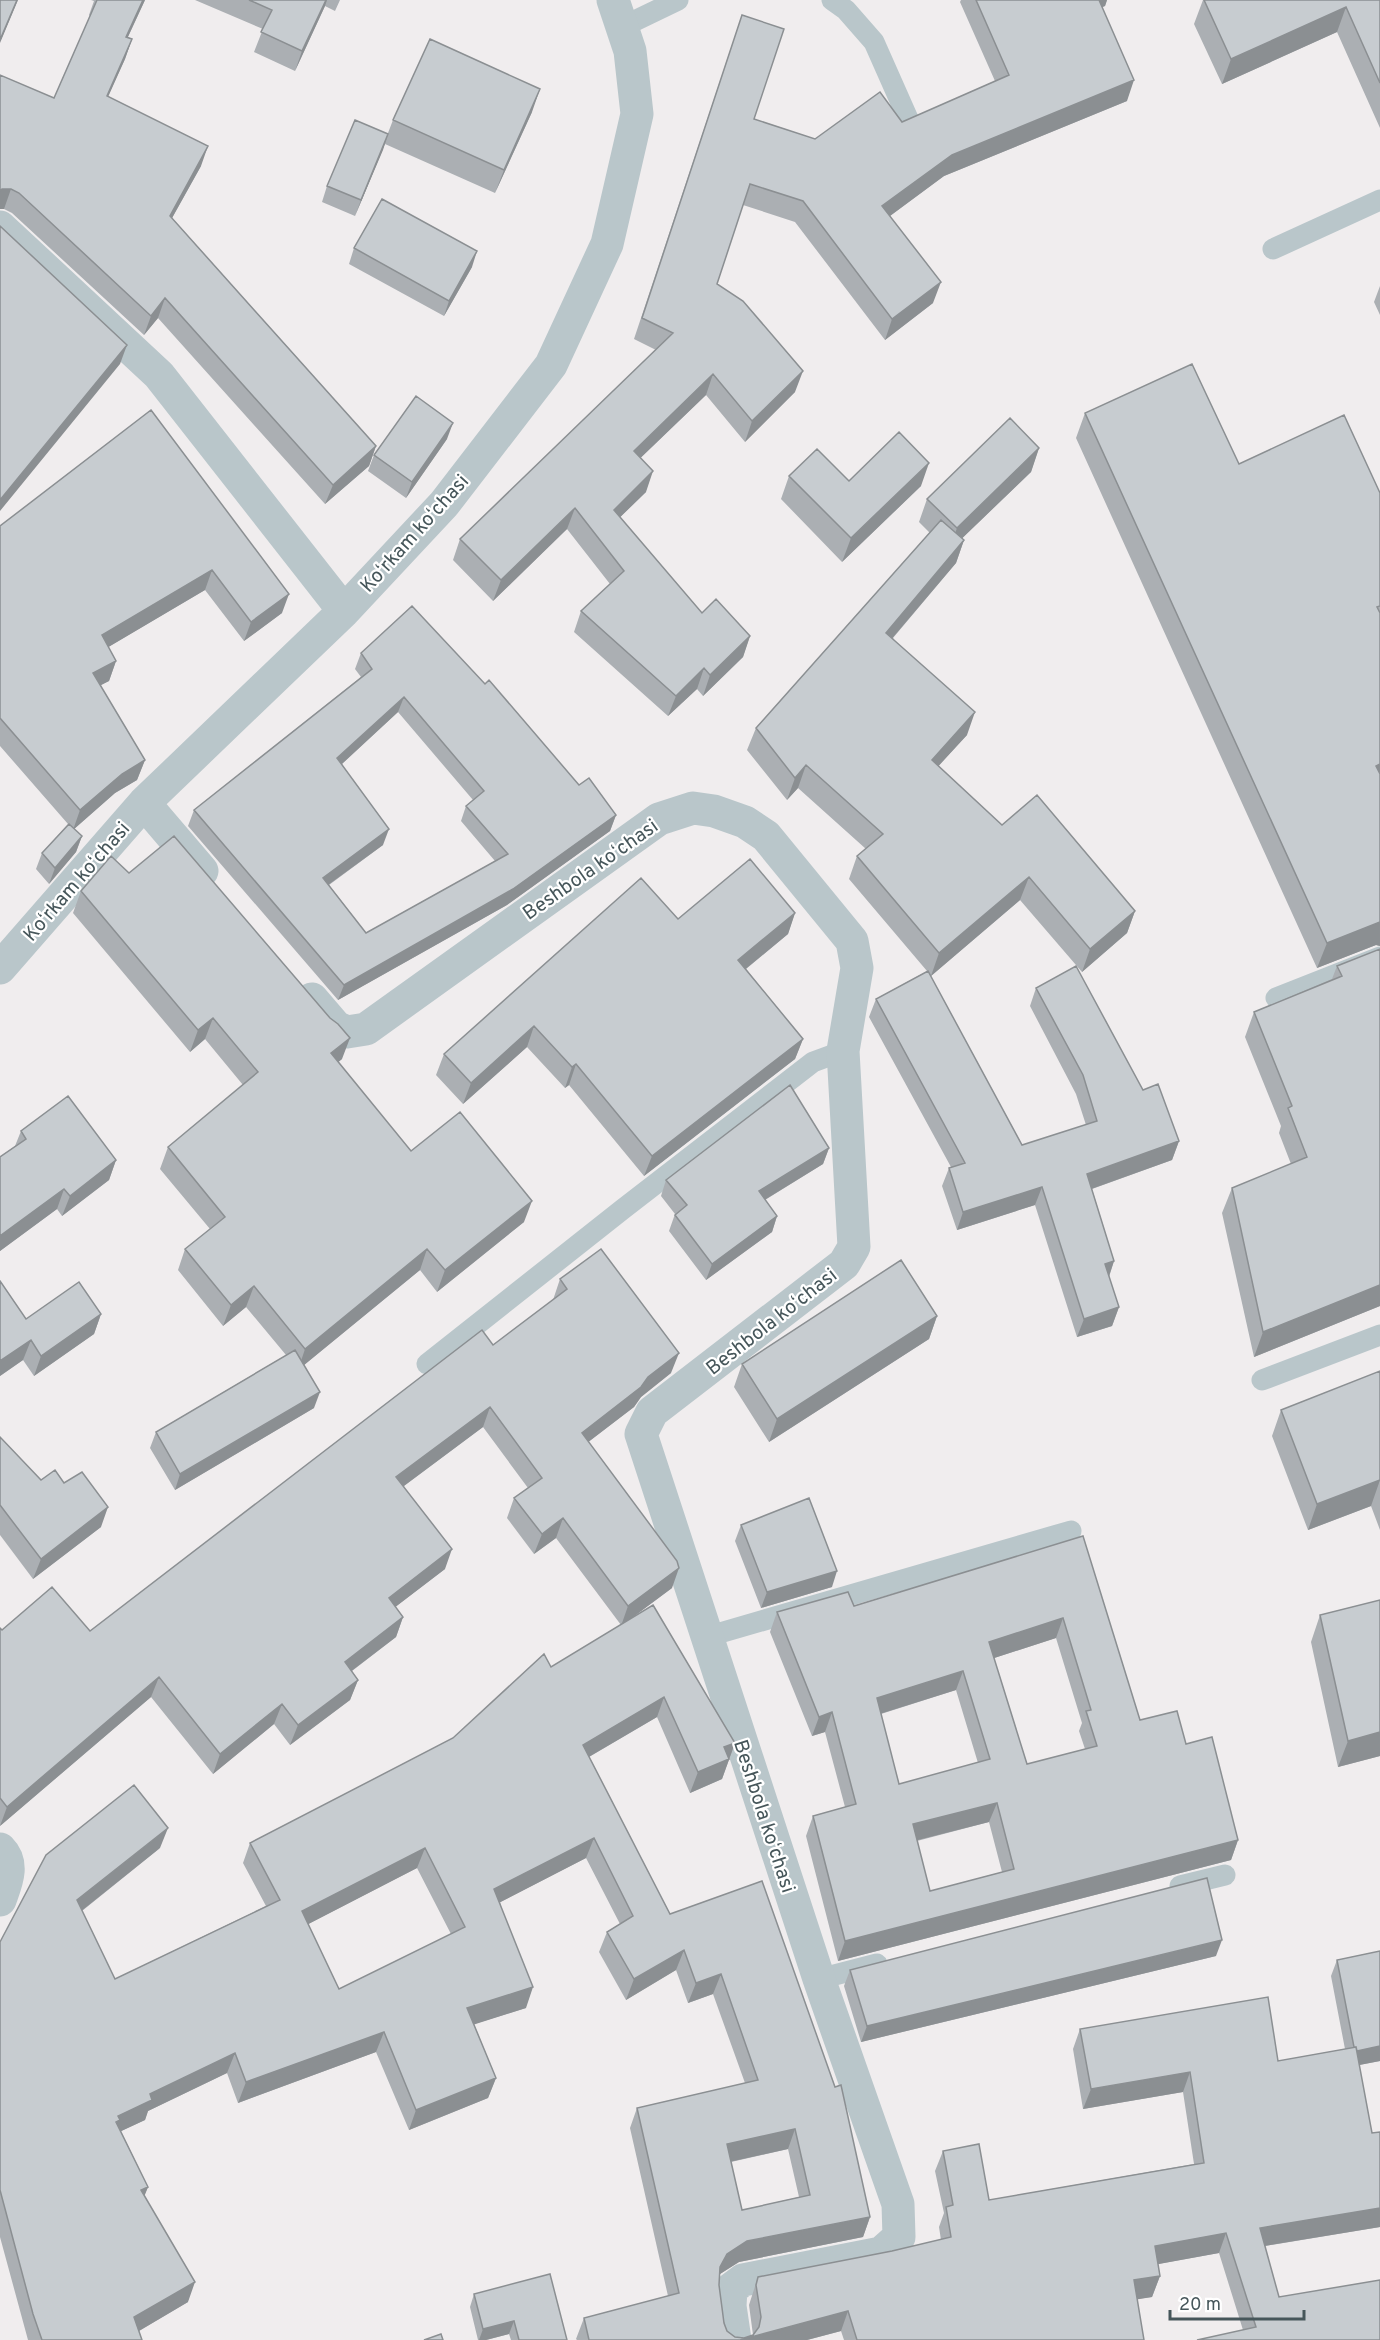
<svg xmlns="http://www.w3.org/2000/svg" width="1380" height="2340" viewBox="0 0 1380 2340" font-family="Overpass,sans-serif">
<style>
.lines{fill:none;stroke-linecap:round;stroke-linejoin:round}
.service{stroke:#b9c6ca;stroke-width:21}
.minor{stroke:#b9c6ca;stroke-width:33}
.wall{fill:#abafb3;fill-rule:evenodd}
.shaded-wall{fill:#8b8f92}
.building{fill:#c7ccd0;stroke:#8b8f92;stroke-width:1.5;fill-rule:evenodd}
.labels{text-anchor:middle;stroke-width:4.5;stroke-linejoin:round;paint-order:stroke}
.street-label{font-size:20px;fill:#46565a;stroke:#fff}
</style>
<rect width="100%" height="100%" fill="#f0edee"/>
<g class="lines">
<!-- service -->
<path class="service" d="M832,0L846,10L874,42L909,121
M622,27L678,0
M1273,249L1380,200
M1276,998L1380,957
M427,1364L623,1209L813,1062L843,1051
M1262,1380L1380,1335
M706,1637L1071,1531
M1180,1886L1225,1875
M819,1979L877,1964"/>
<!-- minor -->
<path class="minor" d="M0,227L159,375L344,611
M144,803L202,871
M0,968L144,803L344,611L444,504L551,365L607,244L637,114L630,51L613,0
M312,999L336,1027L347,1032L366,1029L659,819L693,808L714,811L745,822L766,836L852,941L857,968L843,1051L854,1247L844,1264L652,1412L641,1434L819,1979L898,2204L899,2237L881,2253L743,2280L731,2289L730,2306L735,2340
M0,1849C15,1864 6,1883 0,1900"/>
</g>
<!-- wall -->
<path class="wall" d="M91,0H145L128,37L132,39L125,59L108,96L201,166L172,218L376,446L369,466L325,504L158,318L144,335L12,213L4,209H0V75L54,98L90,16L89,15L94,1Z
M195,0H340L335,11L325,6L295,71L254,52L263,29Z
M961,0H1107L1105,6L1102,7L1127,101L944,176L890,216L933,303L885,340L795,222L743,205L717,284L795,392L745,442L706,395L640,458L646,492L620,517L702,613L750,636L743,657L703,696L697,689L668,716L574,632L581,611L610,584L567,529L493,601L453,560L460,539L656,350L634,339L742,15L754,119L815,139L902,122L995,81L960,2Z
M1203,0H1380V128L1337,32L1222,84L1194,24Z
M532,112L495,193L385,144L355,216L322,202L327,186L388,133L393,120Z
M354,248L472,267L444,316L349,264Z
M1380,286V315L1374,302Z
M151,410L282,613L244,641L205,590L108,647L116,661L109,681L100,685L145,760L137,780L115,793L74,829L82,836L76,852L49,884L36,869L42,853L68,824L0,746V526Z
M1085,413L1239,464L1380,493V946L1376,945L1317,968L1076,438Z
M447,439L406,498L368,471L374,455Z
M1039,448L1031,472L962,538L964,540L956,563L893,638L967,735L938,766L1002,825L1135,911L1127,933L1082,972L1020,900L931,976L929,973L1022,1145L1086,1125L1076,1094L1030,1006L1036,988L1143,1090L1179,1141L1172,1160L1092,1189L1114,1261L1109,1277L1119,1307L1112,1326L1077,1337L1035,1205L957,1230L942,1186L949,1168L951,1167L869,1017L876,999L927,971L849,879L857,856L866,849L798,788L787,800L747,750L756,728L930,533L919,522L927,499Z
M789,476L849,481L921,486L842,562L781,499Z
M361,653L579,785L616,815L610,831L507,905L338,1000L188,826L194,810L361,677L355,669ZM398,712L473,800L466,806L461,821L495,861L366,933L329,885L383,845L342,764Z
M129,873L342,1059L338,1062L411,1151L524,1222L437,1292L420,1270L304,1365L314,1408L175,1490L150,1448L156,1432L286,1355L246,1307L223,1326L178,1270L185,1249L210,1229L160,1169L168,1147L243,1085L205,1039L190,1052L73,913L81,891Z
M795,913L788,934L746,969L803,1039L795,1059L644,1176L569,1085L565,1088L527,1047L463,1104L436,1075L444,1054Z
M1380,949V1306L1254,1357L1222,1213L1232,1188L1291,1164L1279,1133L1281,1126L1245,1037L1254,1012L1332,979L1337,966Z
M21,1131L116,1160L109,1180L62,1216L57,1209L0,1251V1157L15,1146Z
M829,1148L823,1164L765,1200L777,1216L772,1232L706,1280L669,1231L675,1214L661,1196L666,1180Z
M560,1279L671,1373L641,1397L634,1407L588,1442L672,1588L629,1620L735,1743L722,1779L690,1793L657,1717L589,1757L670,1914L762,1881L870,2217L863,2237L739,2262L720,2274L719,2285L724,2323L727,2331L735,2337L744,2338L753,2335L749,2305L758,2277L892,2251L941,2240L939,2227L944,2213L935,2171L943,2151L989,2200L1194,2164L1183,2092L1083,2109L1073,2049L1080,2029L1278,2061L1345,2049L1331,1976L1337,1960L1380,1951V2061L1359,2065L1372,2133L1380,2132V2227L1265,2246L1279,2297L1380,2340L1243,2330L1219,2253L1158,2264L1160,2276L1152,2297L1137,2299L1144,2340H844L841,2331L807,2340H577L576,2339L584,2318L668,2296L630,2128L637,2108L745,2083L713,1994L688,2003L676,1970L626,2000L599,1952L607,1932L620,1924L586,1858L500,1902L526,2008L474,2024L496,2078L488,2098L409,2130L376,2052L238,2103L227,2073L148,2111L145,2120L121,2131L148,2187L144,2196L188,2302L139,2331L142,2340H28L0,2237V1942L160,1848L82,1911L115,1979L266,1906L243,1863L250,1843L453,1738L551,1667L621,1625L556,1538L534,1554L507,1518L514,1498L528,1488L483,1427L404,1486L445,1569L395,1607L403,1617L396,1637L352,1671L358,1680L350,1700L290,1745L274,1724L213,1774L151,1697L0,1826V1628L2,1630L90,1631L493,1345L553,1300ZM417,1868L451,1934L339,1989L308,1924ZM788,2149L799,2197L742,2210L731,2162Z
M0,1281L26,1319L101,1314L94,1334L34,1376L23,1360L0,1376Z
M937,1316L929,1339L769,1442L734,1387L742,1364Z
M1380,1371V1530L1371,1506L1308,1530L1272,1436L1281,1410Z
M0,1437L41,1480L64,1483L101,1527L33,1579L0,1535Z
M741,1525L832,1587L761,1608L735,1541Z
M1083,1536L1140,1720L1186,1744L1238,1840L1231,1860L838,1961L806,1836L813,1816L845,1807L825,1732L812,1736L770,1632L777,1612L854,1606ZM1056,1638L1082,1723L1079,1731L1085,1749L1027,1764L994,1658ZM956,1690L978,1763L899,1784L881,1714ZM989,1822L1002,1872L930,1891L917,1841Z
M1380,1600V1756L1338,1767L1311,1642L1320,1615Z
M1216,1956L861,2042L844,1986L850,1970Z
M474,2294L567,2340H511L509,2334L486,2340H478L470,2307Z"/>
<!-- shaded-wall -->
<path class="shaded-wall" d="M17,0H18L0,43V40Z
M143,0H145L119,56L126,37Z
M326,0H327L325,6L295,71L302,51Z
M1093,0H1107L1105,6L1088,13Z
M1346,7L1337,32L1222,84L1231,59Z
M132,39L125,59L100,115L107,96Z
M1134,80L1127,101L944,176L875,227L882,206L952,155Z
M540,89L532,112L495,193L504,170Z
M388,134L383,150L355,216L361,200Z
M208,146L201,166L162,236L170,216Z
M2,189H11L4,209H0V191Z
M477,251L472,267L444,316L449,301Z
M941,282L933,303L885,340L892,319Z
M165,298L158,318L144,335L151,316Z
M127,345L120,364L0,511V500Z
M803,371L795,392L745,442L752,421Z
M713,374L706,395L626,472L634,451Z
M453,423L447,439L406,498L412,482Z
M376,446L369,466L325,504L333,485Z
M1039,448L1031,472L949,551L957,528Z
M929,463L921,486L842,562L851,538Z
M653,471L646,492L606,531L614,510Z
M575,508L567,529L493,601L501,580Z
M964,540L956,563L878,655L886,633Z
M212,570L205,590L95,655L102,635Z
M289,594L282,613L244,641L251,622Z
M750,636L743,657L703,696L710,675Z
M116,661L109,681L86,693L93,673Z
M704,668L697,689L668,716L676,696Z
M404,697L398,712L331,774L337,758Z
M975,712L967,735L923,783L932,760Z
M145,760L137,780L115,793L73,830L80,810L122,774Z
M1380,764V785L1376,766Z
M806,765L798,788L787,800L795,778Z
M616,815L610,831L507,905L338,1000L344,985Z
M389,829L383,845L317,893L323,878Z
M82,836L76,852L49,884L55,868Z
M1029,877L1020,900L931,976L939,953Z
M1135,911L1127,933L1082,972L1090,949Z
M795,913L788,934L731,981L738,960Z
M1380,922V946L1376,945L1317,968L1327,943Z
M213,1018L205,1039L190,1052L198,1030Z
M534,1026L527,1047L463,1104L471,1083Z
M350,1038L342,1059L323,1075L331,1053Z
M803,1039L795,1059L644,1176L652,1156Z
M576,1064L569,1085L565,1088L572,1067Z
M1179,1141L1172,1160L1080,1193L1087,1174Z
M829,1148L823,1164L753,1207L759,1191Z
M116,1160L109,1180L62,1216L70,1196Z
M1042,1187L1035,1205L957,1230L963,1212Z
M64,1189L57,1209L0,1251V1236Z
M532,1201L524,1222L437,1292L445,1270Z
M777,1216L772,1232L706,1280L712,1264Z
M427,1249L420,1270L298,1370L305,1349Z
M1114,1261L1108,1279L1105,1264Z
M1380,1285V1306L1254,1357L1263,1332Z
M254,1286L246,1307L223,1326L231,1305Z
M1119,1307L1112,1326L1077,1337L1084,1319Z
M101,1314L94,1334L34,1376L41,1356Z
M937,1316L929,1339L769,1442L777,1419Z
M31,1340L23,1360L0,1376V1361Z
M679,1353L671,1373L641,1397L634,1407L574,1453L582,1433L648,1377Z
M320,1392L314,1408L175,1490L180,1474Z
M490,1407L483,1427L389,1497L396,1477Z
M1380,1480L1371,1506L1308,1530L1317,1504Z
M108,1507L101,1527L33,1579L41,1559Z
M563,1518L556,1538L534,1554L542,1534Z
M452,1549L445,1569L381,1618L389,1598Z
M679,1568L672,1588L621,1626L628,1606Z
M837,1571L832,1587L761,1608L767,1592Z
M403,1617L396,1637L337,1682L345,1662Z
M1063,1618L1056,1638L982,1662L989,1642Z
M963,1671L956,1690L870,1717L877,1698Z
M159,1677L151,1697L0,1826L7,1807Z
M358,1680L350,1700L290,1745L298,1725Z
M664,1697L657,1717L575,1765L583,1745Z
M282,1704L274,1724L213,1774L220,1754Z
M832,1712L825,1732L812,1736L819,1717Z
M1380,1732V1756L1338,1767L1348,1741Z
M735,1743L722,1779L690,1793L698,1772L724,1747Z
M997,1803L989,1822L906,1843L913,1824Z
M168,1828L160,1848L70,1920L77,1900Z
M594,1838L586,1858L487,1909L494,1889Z
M1238,1840L1231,1860L838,1961L845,1941Z
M425,1848L417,1868L295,1931L302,1911Z
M1222,1940L1216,1956L861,2042L867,2026Z
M684,1950L676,1970L626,2000L634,1979Z
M721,1974L713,1994L688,2003L696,1983Z
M533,1987L526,2008L460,2029L467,2008Z
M384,2032L376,2052L238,2103L246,2082Z
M1380,2046V2061L1349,2067L1355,2051Z
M235,2053L227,2073L148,2111L145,2120L115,2134L113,2140L118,2116L150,2094Z
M1190,2072L1183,2092L1083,2109L1091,2089Z
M496,2078L488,2098L409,2130L416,2110Z
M795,2129L788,2149L720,2164L727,2144Z
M148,2187L140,2207L141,2190Z
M1380,2208V2227L1252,2248L1260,2228Z
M870,2217L863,2237L739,2262L720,2274L712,2287L720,2267L727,2254L747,2241Z
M1226,2233L1219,2253L1148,2266L1155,2246Z
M1160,2276L1152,2297L1127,2301L1134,2280Z
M195,2282L188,2302L127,2338L134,2317Z
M848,2311L841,2331L807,2340H740Z
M514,2321L509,2334L486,2340H479L483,2329Z"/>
<!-- building -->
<path class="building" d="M0,0H17L0,40Z
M97,0H143L126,37L132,39L107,96L208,146L170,216L376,446L333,485L165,298L151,316L19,193L11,189H2L0,191V75L54,98Z
M249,0H326L302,51L261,32L272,10Z
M976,0H1099L1134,80L952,155L882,206L941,282L892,319L803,201L750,184L717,284L743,301L803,371L752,421L713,374L634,451L653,471L614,510L702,613L716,599L750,636L710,675L704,668L676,696L581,611L624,571L575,508L501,580L460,539L673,333L642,318L742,15L784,29L754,119L815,139L880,92L902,122L1009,75Z
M1204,0H1380V83L1346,7L1231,59Z
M430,39L540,89L504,170L393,120Z
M355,120L388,134L361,200L327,186Z
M382,199L477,251L449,301L354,248Z
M0,226L127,345L0,500Z
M1192,364L1239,464L1344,415L1380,493V606L1377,607L1380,613V764L1376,766L1380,774V922L1327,943L1085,413Z
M416,396L453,423L412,482L374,455Z
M151,410L289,594L251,622L212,570L102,635L116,661L93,673L145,760L122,774L80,810L0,718V526Z
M1010,418L1039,448L957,528L927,499Z
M899,432L929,463L851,538L789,476L817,449L849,481Z
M941,520L964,540L886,633L975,712L932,760L1002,825L1037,795L1135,911L1090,949L1029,877L939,953L857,856L883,834L806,765L795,778L756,728Z
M412,606L485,684L489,680L579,785L589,778L616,815L513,889L344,985L194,810L372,669L361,653ZM404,697L484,791L466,806L508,854L366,933L323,878L389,829L337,758Z
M69,824L82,836L55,868L42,853Z
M174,836L330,1018L338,1024L350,1038L331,1053L411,1151L460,1112L532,1201L445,1270L427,1249L305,1349L254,1286L231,1305L185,1249L225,1217L168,1147L258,1072L213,1018L198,1030L81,891L111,856L129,873Z
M750,859L795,913L738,960L803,1039L652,1156L576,1064L572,1067L534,1026L471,1083L444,1054L641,878L678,919Z
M1380,949V1285L1263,1332L1232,1188L1307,1157L1288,1108L1292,1106L1254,1012L1342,976L1337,966Z
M1076,966L1143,1090L1158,1084L1179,1141L1087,1174L1114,1261L1105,1264L1119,1307L1084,1319L1042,1187L963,1212L949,1168L965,1163L876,999L928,971L1022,1145L1097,1121L1083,1075L1036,988Z
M790,1085L829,1148L759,1191L777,1216L712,1264L675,1215L687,1205L666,1180Z
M68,1096L116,1160L70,1196L64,1189L0,1236V1157L26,1139L21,1131Z
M601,1249L679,1353L648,1377L641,1387L582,1433L677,1561L679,1568L628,1606L563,1518L542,1534L514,1498L542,1478L490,1407L396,1477L452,1549L389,1598L403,1617L345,1662L358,1680L298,1725L282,1704L220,1754L159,1677L7,1807L0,1798V1628L2,1630L52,1587L90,1631L482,1330L493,1345L567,1289L560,1279Z
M901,1260L937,1316L777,1419L742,1364Z
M0,1281L26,1319L79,1282L101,1314L41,1356L31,1340L0,1361Z
M295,1350L320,1392L180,1474L156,1432Z
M1380,1371V1480L1317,1504L1281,1410Z
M0,1437L41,1480L55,1470L64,1483L82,1472L108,1507L41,1559L0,1505Z
M809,1498L837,1571L767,1592L741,1525Z
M1083,1536L1140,1720L1177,1711L1186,1744L1212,1737L1238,1840L845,1941L813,1816L856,1804L832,1712L819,1717L777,1612L848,1592L854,1606ZM1063,1618L1091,1710L1086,1711L1097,1746L1027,1764L989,1642ZM963,1671L990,1759L899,1784L877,1698ZM997,1803L1014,1869L930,1891L913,1824Z
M1380,1600V1732L1348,1741L1320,1615Z
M653,1605L735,1743L724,1747L729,1759L698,1772L664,1697L583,1745L670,1914L762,1881L835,2087L841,2085L870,2217L747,2241L727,2254L720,2267L719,2285L724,2323L727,2331L735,2337L744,2338L753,2335L759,2327L761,2317L756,2285L758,2277L892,2251L951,2237L946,2207L953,2205L943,2151L979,2144L989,2200L1204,2163L1190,2072L1091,2089L1080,2029L1268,1997L1278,2061L1356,2047L1372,2133L1380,2132V2208L1260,2228L1279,2297L1380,2280V2340H1197L1256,2327L1226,2233L1155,2246L1160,2276L1134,2280L1144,2340H857L848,2311L740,2340H589L584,2318L679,2293L637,2108L758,2080L721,1974L696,1983L684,1950L634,1979L607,1932L633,1916L594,1838L494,1889L533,1987L467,2008L496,2078L416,2110L384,2032L246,2082L235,2053L150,2094L152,2100L118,2116L120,2120L116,2122L148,2187L141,2190L195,2282L134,2317L142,2340H42L33,2314L0,2190V1942L46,1855L134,1785L168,1828L77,1900L115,1979L280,1900L250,1843L453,1738L544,1654L551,1667ZM425,1848L465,1927L339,1989L302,1911ZM795,2129L810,2195L742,2210L727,2144Z
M1207,1878L1222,1940L867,2026L850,1970Z
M1380,1951V2046L1357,2051L1356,2047H1354L1337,1960Z
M550,2274L567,2340H519L514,2321L483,2329L474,2294Z
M441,2334L443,2340H424Z"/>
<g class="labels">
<!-- street labels -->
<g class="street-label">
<text transform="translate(414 533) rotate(-48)" y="7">Koʻrkam koʻchasi</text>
<text transform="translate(590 869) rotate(-35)" y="7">Beshbola koʻchasi</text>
<text transform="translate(76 881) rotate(-49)" y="7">Koʻrkam koʻchasi</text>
<text transform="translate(771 1321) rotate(-38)" y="7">Beshbola koʻchasi</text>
<text transform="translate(765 1816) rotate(72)" y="7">Beshbola koʻchasi</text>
</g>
</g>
<!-- scale -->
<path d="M1170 2310v9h134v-9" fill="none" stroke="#46565a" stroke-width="3"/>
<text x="1179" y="2310" font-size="18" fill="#46565a" stroke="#ffffff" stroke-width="4.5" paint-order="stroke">20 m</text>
</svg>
